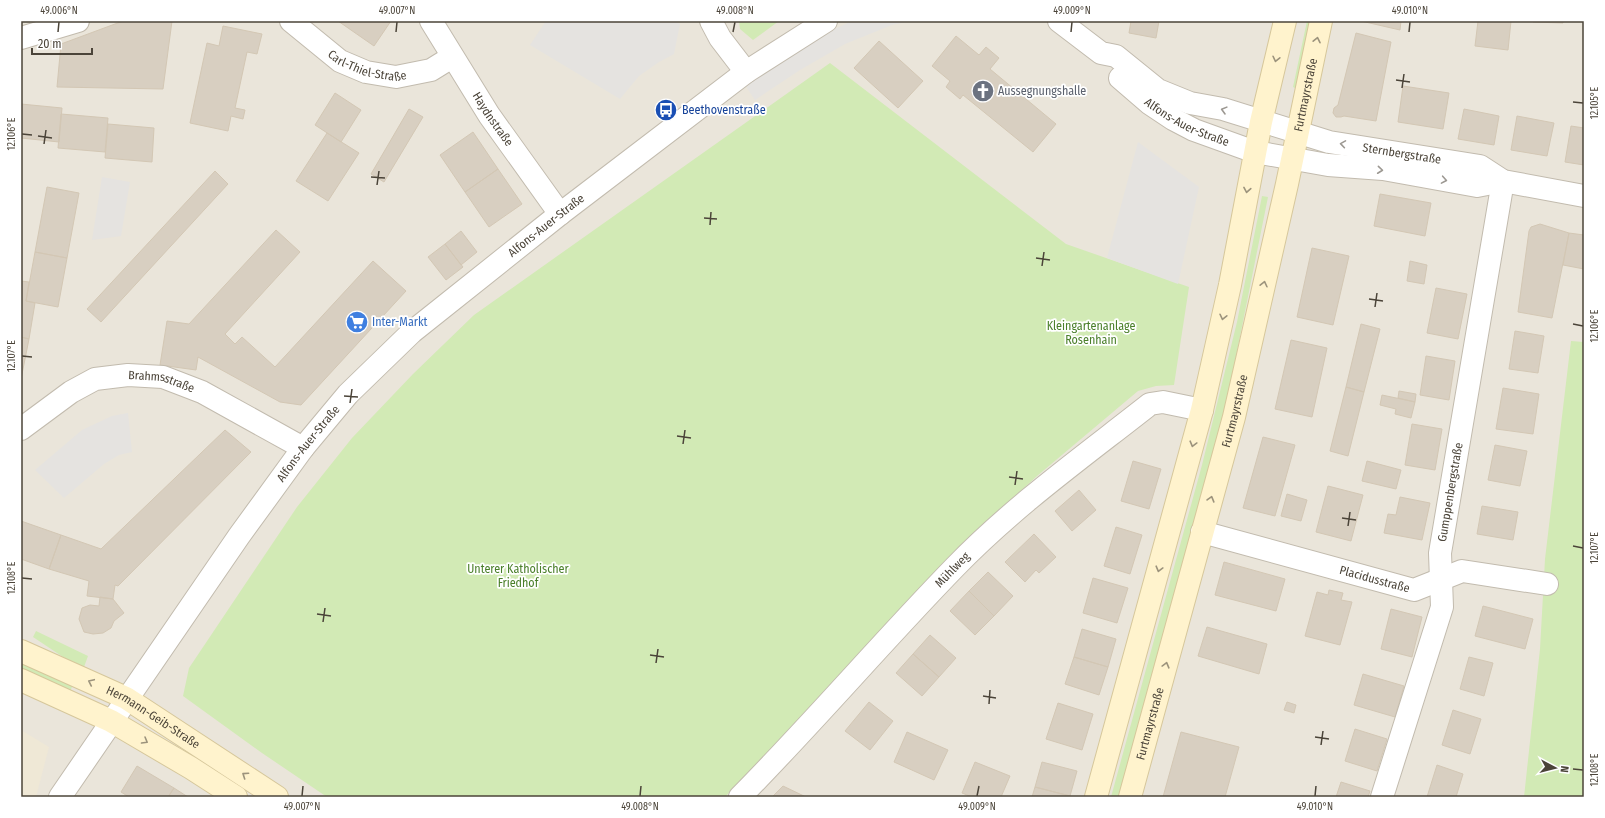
<svg xmlns="http://www.w3.org/2000/svg" width="1605" height="818" viewBox="0 0 1605 818" font-family="'Fira Sans Condensed',sans-serif">
<style>
.residential{fill:#eae5da}
.education{fill:#efe8d6}
.green{fill:#d2eab5}
.parking{fill:#e5e3e0}
.building{fill:#d8cfc1;stroke:#d3c7b4}
.lines{fill:none;stroke-linecap:round;stroke-linejoin:round}
.street-casing{stroke:#c2bbae;stroke-width:24}
.secondary-casing{stroke:#d6c79b;stroke-width:24}
.street{stroke:#fff;stroke-width:22}
.secondary{stroke:#fff3cd;stroke-width:22}
.oneway{stroke:#9c937c}
.oneway2{stroke:#9c9892}
.ticks{fill:none;stroke:#4b4439;stroke-width:1.5}
.labels{text-anchor:middle;stroke-width:3.5;stroke-linejoin:round;paint-order:stroke}
.street-label{font-size:12px;fill:#4b4439;stroke:#fff}
.worship-label{font-size:12px;fill:#5b616d;stroke:#fff;text-anchor:start}
.transit-label{font-size:12px;fill:#164399;stroke:#fff;text-anchor:start}
.shop-label{font-size:12px;fill:#366cbe;stroke:#fff;text-anchor:start}
.park-label{font-size:12px;fill:#4a7f2a;stroke:#fff}
.neatline{fill:none;stroke:#4b4439;stroke-width:1.5}
.ticks-label{font-size:10px;text-anchor:middle;fill:#4b4439}
</style>
<rect width="100%" height="100%" fill="#f6f3ec"/>
<!-- residential -->
<path class="residential" d="M21,21H1584V797H21Z"/>
<!-- education -->
<path class="education" d="M21,730L49,747L36,797H21Z"/>
<!-- green -->
<path class="green" d="M739,21H779L753,40L740,29Z
M1307,21H1313L1297,89L1293,87Z
M830,63L1066,244L1189,287L1174,385L1156,386L1138,391L1037,476L979,530L725,797H327L262,753L183,696L189,668L297,507L352,438L413,374L474,315Z
M1262,196L1268,197L1223,421L1121,797H1111L1202,465L1237,322Z
M1571,341L1584,342V797H1524L1540,649L1545,559Z
M36,631L88,656L84,667L63,657L33,637Z
M21,661L73,685L70,691L21,669Z"/>
<!-- parking -->
<path class="parking" d="M546,21H675L680,24L674,54L659,62L639,76L620,99L530,45Z
M852,21H911L892,25L845,44L800,70L755,100L745,85L816,38Z
M1138,142L1199,187L1178,284L1107,258Z
M102,177L130,182L121,236L92,240Z
M128,413L132,452L119,455L104,464L64,498L35,470L82,430L112,416Z"/>
<!-- building -->
<path class="building" d="M123,21H172L163,89L57,87L61,44Z
M338,21H391L374,46Z
M1131,21H1159L1156,38L1129,33Z
M1361,21H1401L1400,30Z
M1478,21H1511L1508,50L1475,46Z
M1533,21H1563V23L1533,22Z
M223,26L262,34L257,54L247,52L235,108L245,110L243,119L231,116L228,131L190,123L207,43L219,46Z
M1356,33L1391,42L1376,121L1344,116L1341,117H1336L1333,113L1334,108L1338,105Z
M956,36L979,55L986,47L999,58L990,69L1056,124L1033,152L963,95L960,99L946,87L950,81L932,66Z
M879,41L923,81L898,108L854,68Z
M1403,86L1449,93L1443,129L1398,122Z
M335,93L361,110L341,142L315,125Z
M21,104L62,108L59,142L21,138Z
M409,109L423,117L384,182L371,174Z
M1464,109L1499,116L1494,145L1458,139Z
M61,114L108,118L105,152L58,148Z
M1517,116L1554,123L1547,156L1511,150Z
M108,124L154,128L152,162L105,158Z
M1571,126L1584,128V165L1565,162Z
M473,132L498,169L465,192L440,155Z
M327,133L359,153L328,201L296,181Z
M498,169L522,204L489,227L465,192Z
M215,171L228,184L101,322L87,309Z
M47,187L79,193L67,258L35,252Z
M1380,194L1431,203L1425,236L1374,226Z
M1540,224L1569,233L1552,318L1518,312L1529,231L1531,227Z
M276,230L300,252L225,334L235,344L242,337L275,367L373,261L406,291L301,405L280,402L198,357L196,370L160,365L167,321L189,324Z
M461,231L477,252L461,265L445,244Z
M1569,233L1584,235V269L1563,265Z
M445,244L463,267L446,280L428,257Z
M1312,248L1349,256L1333,325L1297,317Z
M35,252L67,258L58,307L26,301Z
M1410,261L1427,265L1424,284L1407,281Z
M21,281L29,282L26,301L35,303L29,339L21,337Z
M1436,288L1467,294L1458,339L1427,333Z
M1361,324L1380,329L1364,392L1346,387Z
M1515,331L1544,336L1538,373L1509,369Z
M21,337L29,339L21,379Z
M1291,340L1327,348L1312,417L1275,409Z
M1426,356L1455,361L1449,400L1420,395Z
M1346,387L1364,392L1348,456L1330,451Z
M1503,388L1539,394L1533,434L1496,429Z
M1399,391L1416,394L1415,402L1398,398Z
M1382,395L1415,402L1411,418L1395,414L1396,409L1380,405Z
M1412,424L1442,429L1435,470L1405,465Z
M225,430L251,452L118,586L115,585L113,599L87,596L89,581L49,569L61,535L101,549Z
M1263,437L1295,445L1275,516L1243,508Z
M1495,445L1527,451L1520,486L1488,480Z
M1133,461L1161,469L1149,509L1121,501Z
M1367,461L1401,470L1396,489L1362,481Z
M1328,486L1363,495L1351,541L1316,532Z
M1079,490L1096,510L1072,531L1055,511Z
M1287,494L1307,500L1301,521L1281,516Z
M1400,497L1430,503L1422,540L1384,533L1388,514L1396,515Z
M1482,506L1518,512L1513,540L1477,534Z
M21,521L61,535L49,569L21,559Z
M1116,527L1142,535L1130,574L1104,566Z
M1034,534L1056,557L1039,573L1036,570L1025,582L1005,562Z
M1224,562L1285,579L1276,611L1215,595Z
M988,572L1013,596L994,616L969,591Z
M1093,578L1128,588L1117,623L1083,613Z
M1329,590L1343,593L1341,600L1352,602L1340,645L1305,636L1317,592L1328,595Z
M969,591L994,616L975,635L950,611Z
M100,597L113,599L124,613L114,621L111,628L103,633L93,634L84,632L79,619L82,608L90,605L99,606Z
M1483,606L1533,619L1525,649L1475,636Z
M1391,609L1422,617L1412,657L1381,649Z
M1207,627L1267,644L1259,674L1198,656Z
M1082,629L1116,639L1108,667L1074,657Z
M930,635L956,658L939,677L913,654Z
M913,654L939,677L922,696L896,673Z
M1074,657L1108,667L1099,695L1065,684Z
M1469,657L1493,663L1484,696L1460,689Z
M1363,674L1404,686L1395,717L1354,705Z
M869,702L893,721L870,750L845,731Z
M1287,702L1296,705L1294,713L1284,710Z
M1058,703L1093,714L1082,750L1046,739Z
M1453,710L1481,719L1470,754L1442,745Z
M1355,729L1387,739L1377,771L1345,761Z
M907,732L948,750L934,780L894,762Z
M1181,732L1239,747L1225,797H1163Z
M975,762L1010,776L1001,797H972L962,793Z
M1042,762L1077,771L1070,796L1035,787Z
M1437,765L1463,774L1456,797H1427Z
M137,766L174,788L168,797H129L121,792Z
M1341,782L1370,791L1368,797H1336Z
M783,786L806,797H772Z
M1035,787L1070,796V797H1032Z
M174,788L188,797H168Z"/>
<g class="lines">
<!-- street casing -->
<g class="street-casing">
<g id="street">
<path id="s1" d="M291,21L340,61L366,72L396,77L431,70L452,57"/>
<path id="s2" d="M431,21L489,115L560,214"/>
<path d="M711,21L720,38L746,72"/>
<path id="s3" d="M1059,21L1101,53L1116,56L1158,90L1190,103L1223,109L1329,142L1480,166L1503,181L1584,196"/>
<path d="M21,38L78,21"/>
<path id="s4" d="M1120,78L1149,103L1173,119L1194,130L1255,152L1328,165L1383,169L1477,186L1503,181"/>
<path id="s5" d="M21,429L71,392L95,379L128,375L163,377L202,392L303,448"/>
<path id="s6" d="M1202,532L1414,590L1462,571L1547,584"/>
<path id="s7" d="M60,797L239,536L303,448L348,394L412,332L560,214L746,72L826,21"/>
<path id="s8" d="M740,797C814,722 882,642 955,567C1014,506 1084,456 1150,404L1163,402L1202,410"/>
<path id="s9" d="M1382,797L1442,607L1440,553L1503,181"/>
</g>
</g>
<!-- secondary casing -->
<g class="secondary-casing">
<g id="secondary">
<path id="s10" d="M21,651L126,698L277,797"/>
<path d="M21,680L111,721L191,768L236,797"/>
<path d="M1096,797L1202,410L1230,285L1261,122L1285,21"/>
<path id="s11" d="M1130,797L1234,417L1287,184L1321,21"/>
</g>
</g>
<!-- street -->
<use href="#street" class="street"/>
<!-- secondary -->
<use href="#secondary" class="secondary"/>
</g>
<!-- one-way arrows -->
<defs><path id="oneway-chevron" d="M-2-3.5L2.5 0L-2 3.5" fill="none" stroke-width="1.6" stroke-linecap="round" stroke-linejoin="round"/></defs>
<g class="oneway">
<use href="#oneway-chevron" transform="translate(1317 40) rotate(-78)"/>
<use href="#oneway-chevron" transform="translate(1276 59) rotate(103)"/>
<use href="#oneway-chevron" transform="translate(1247 190) rotate(100)"/>
<use href="#oneway-chevron" transform="translate(1264 284) rotate(-77)"/>
<use href="#oneway-chevron" transform="translate(1223 317) rotate(103)"/>
<use href="#oneway-chevron" transform="translate(1193 444) rotate(105)"/>
<use href="#oneway-chevron" transform="translate(1211 499) rotate(-74)"/>
<use href="#oneway-chevron" transform="translate(1159 569) rotate(105)"/>
<use href="#oneway-chevron" transform="translate(1166 665) rotate(-75)"/>
<use href="#oneway-chevron" transform="translate(91 682) rotate(-155)"/>
<use href="#oneway-chevron" transform="translate(145 741) rotate(30)"/>
<use href="#oneway-chevron" transform="translate(245 775) rotate(-146)"/>
</g>
<g class="oneway2">
<use href="#oneway-chevron" transform="translate(1224 110) rotate(-165)"/>
<use href="#oneway-chevron" transform="translate(1343 144) rotate(-171)"/>
<use href="#oneway-chevron" transform="translate(1380 170) rotate(6)"/>
<use href="#oneway-chevron" transform="translate(1444 180) rotate(10)"/>
</g>
<!-- ticks -->
<path class="ticks" d="M58,32L59,22M396,32L397,22M733,32L735,22M1071,32L1072,22M1409,32L1410,22M1396,80L1410,82M1402,88L1404,74M1573,102L1583,103M22,134L32,135M38,136L52,138M44,144L46,130M371,177L385,178M377,185L379,171M704,218L717,219M710,225L711,212M1036,258L1050,260M1042,266L1044,252M1369,299L1383,301M1375,307L1377,293M1573,324L1583,326M22,356L32,357M344,396L358,397M350,403L352,389M677,436L691,438M683,444L685,430M1009,477L1023,479M1015,485L1017,471M1342,518L1356,520M1348,526L1350,512M1573,546L1583,548M22,578L32,579M317,614L331,616M323,622L325,608M650,655L664,657M656,663L658,649M983,696L996,698M989,704L990,690M1315,737L1329,739M1321,745L1323,731M1573,769L1583,770M302,796L303,786M640,796L641,786M977,796L979,786M1315,796L1316,786"/>
<!-- icons -->
<defs>
<g id="church-disc" transform="scale(1.15)"><circle r="9.5" fill="#6b7280" stroke="#fff"/><path d="M-1.2-6h2.4v3.5h3.3v2.4h-3.3V6h-2.4V-.1h-3.3v-2.4h3.3Z" fill="#fff"/></g>
<g id="bus-disc" transform="scale(1.15)"><circle r="9.5" fill="#1a4fb4" stroke="#fff"/><path d="M-5-6H5V4H4V6H2V4H-2V6H-4V4H-5ZM-3.5-4V0h7V-4ZM-3.5 1.2v1.5H-2V1.2ZM2 1.2v1.5H3.5V1.2Z" fill="#fff"/></g>
<g id="supermarket-disc" transform="scale(1.15)"><circle r="9.5" fill="#3f7fe0" stroke="#fff"/><path d="M-6-5.5h2.5l.6 2H6L4.5 2H-2.5L-4.4-4H-6ZM-1.5 3.2a1.3 1.3 0 1 0 .1 0ZM3 3.2a1.3 1.3 0 1 0 .1 0Z" fill="#fff"/></g>
</defs>
<g fill-rule="evenodd">
<use href="#church-disc" x="983" y="91"/>
<use href="#bus-disc" x="666" y="110"/>
<use href="#supermarket-disc" x="357" y="322"/>
</g>
<g class="labels">
<!-- street labels -->
<g class="street-label">
<text dy="4" stroke="none"><textPath href="#s1" startOffset="91">Carl-Thiel-Straße</textPath></text>
<text dy="4" stroke="none"><textPath href="#s11" startOffset="724">Furtmayrstraße</textPath></text>
<text dy="4" stroke="none"><textPath href="#s2" startOffset="116">Haydnstraße</textPath></text>
<text dy="4" stroke="none"><textPath href="#s4" startOffset="81">Alfons-Auer-Straße</textPath></text>
<text dy="4" stroke="none"><textPath href="#s3" startOffset="375">Sternbergstraße</textPath></text>
<text dy="4" stroke="none"><textPath href="#s7" startOffset="756">Alfons-Auer-Straße</textPath></text>
<text dy="4" stroke="none"><textPath href="#s5" startOffset="157">Brahmsstraße</textPath></text>
<text dy="4" stroke="none"><textPath href="#s11" startOffset="400">Furtmayrstraße</textPath></text>
<text dy="4" stroke="none"><textPath href="#s7" startOffset="432">Alfons-Auer-Straße</textPath></text>
<text dy="4" stroke="none"><textPath href="#s9" startOffset="315">Gumppenbergstraße</textPath></text>
<text dy="4" stroke="none"><textPath href="#s8" startOffset="311">Mühlweg</textPath></text>
<text dy="4" stroke="none"><textPath href="#s6" startOffset="179">Placidusstraße</textPath></text>
<text dy="4" stroke="none"><textPath href="#s10" startOffset="148">Hermann-Geib-Straße</textPath></text>
<text dy="4" stroke="none"><textPath href="#s11" startOffset="76">Furtmayrstraße</textPath></text>
</g>
<!-- worship labels -->
<g class="worship-label">
<text x="998" y="95">Aussegnungshalle</text>
</g>
<!-- transit labels -->
<g class="transit-label">
<text x="682" y="114">Beethovenstraße</text>
</g>
<!-- shop labels -->
<g class="shop-label">
<text x="372" y="326">Inter-Markt</text>
</g>
<!-- park labels -->
<g class="park-label">
<text x="1091" y="330">Kleingartenanlage<tspan x="1091" dy="14">Rosenhain</tspan></text>
<text x="518" y="573">Unterer Katholischer<tspan x="518" dy="14">Friedhof</tspan></text>
</g>
</g>
<!-- border -->
<rect width="1605" height="818" fill="none" stroke="#ffffff" stroke-width="44"/>
<!-- north arrow -->
<g transform="translate(1555 768) rotate(97)" stroke="#ffffff" stroke-width="3" paint-order="stroke">
<path d="M0-3L7 15L0 10L-7 15Z" fill="#4b4439"/>
<text y="-6" font-size="11" font-weight="bold" text-anchor="middle" fill="#4b4439">N</text>
</g>
<!-- scale -->
<path d="M32 48v6h60v-6" fill="none" stroke="#4b4439" stroke-width="2"/>
<text x="38" y="48" font-size="12" fill="#4b4439" stroke="#ffffff" stroke-width="3" paint-order="stroke">20 m</text>
<rect x="22" y="22" width="1561" height="774" class="neatline"/>
<g class="ticks-label">
<text x="59" y="14">49.006°N</text>
<text x="397" y="14">49.007°N</text>
<text x="735" y="14">49.008°N</text>
<text x="1072" y="14">49.009°N</text>
<text x="1410" y="14">49.010°N</text>
<text transform="translate(1594 103) rotate(-90)" y="4">12.105°E</text>
<text transform="translate(11 134) rotate(-90)" y="4">12.106°E</text>
<text transform="translate(1594 326) rotate(-90)" y="4">12.106°E</text>
<text transform="translate(11 356) rotate(-90)" y="4">12.107°E</text>
<text transform="translate(1594 548) rotate(-90)" y="4">12.107°E</text>
<text transform="translate(11 578) rotate(-90)" y="4">12.108°E</text>
<text transform="translate(1594 770) rotate(-90)" y="4">12.108°E</text>
<text x="302" y="810">49.007°N</text>
<text x="640" y="810">49.008°N</text>
<text x="977" y="810">49.009°N</text>
<text x="1315" y="810">49.010°N</text>
</g>
</svg>
